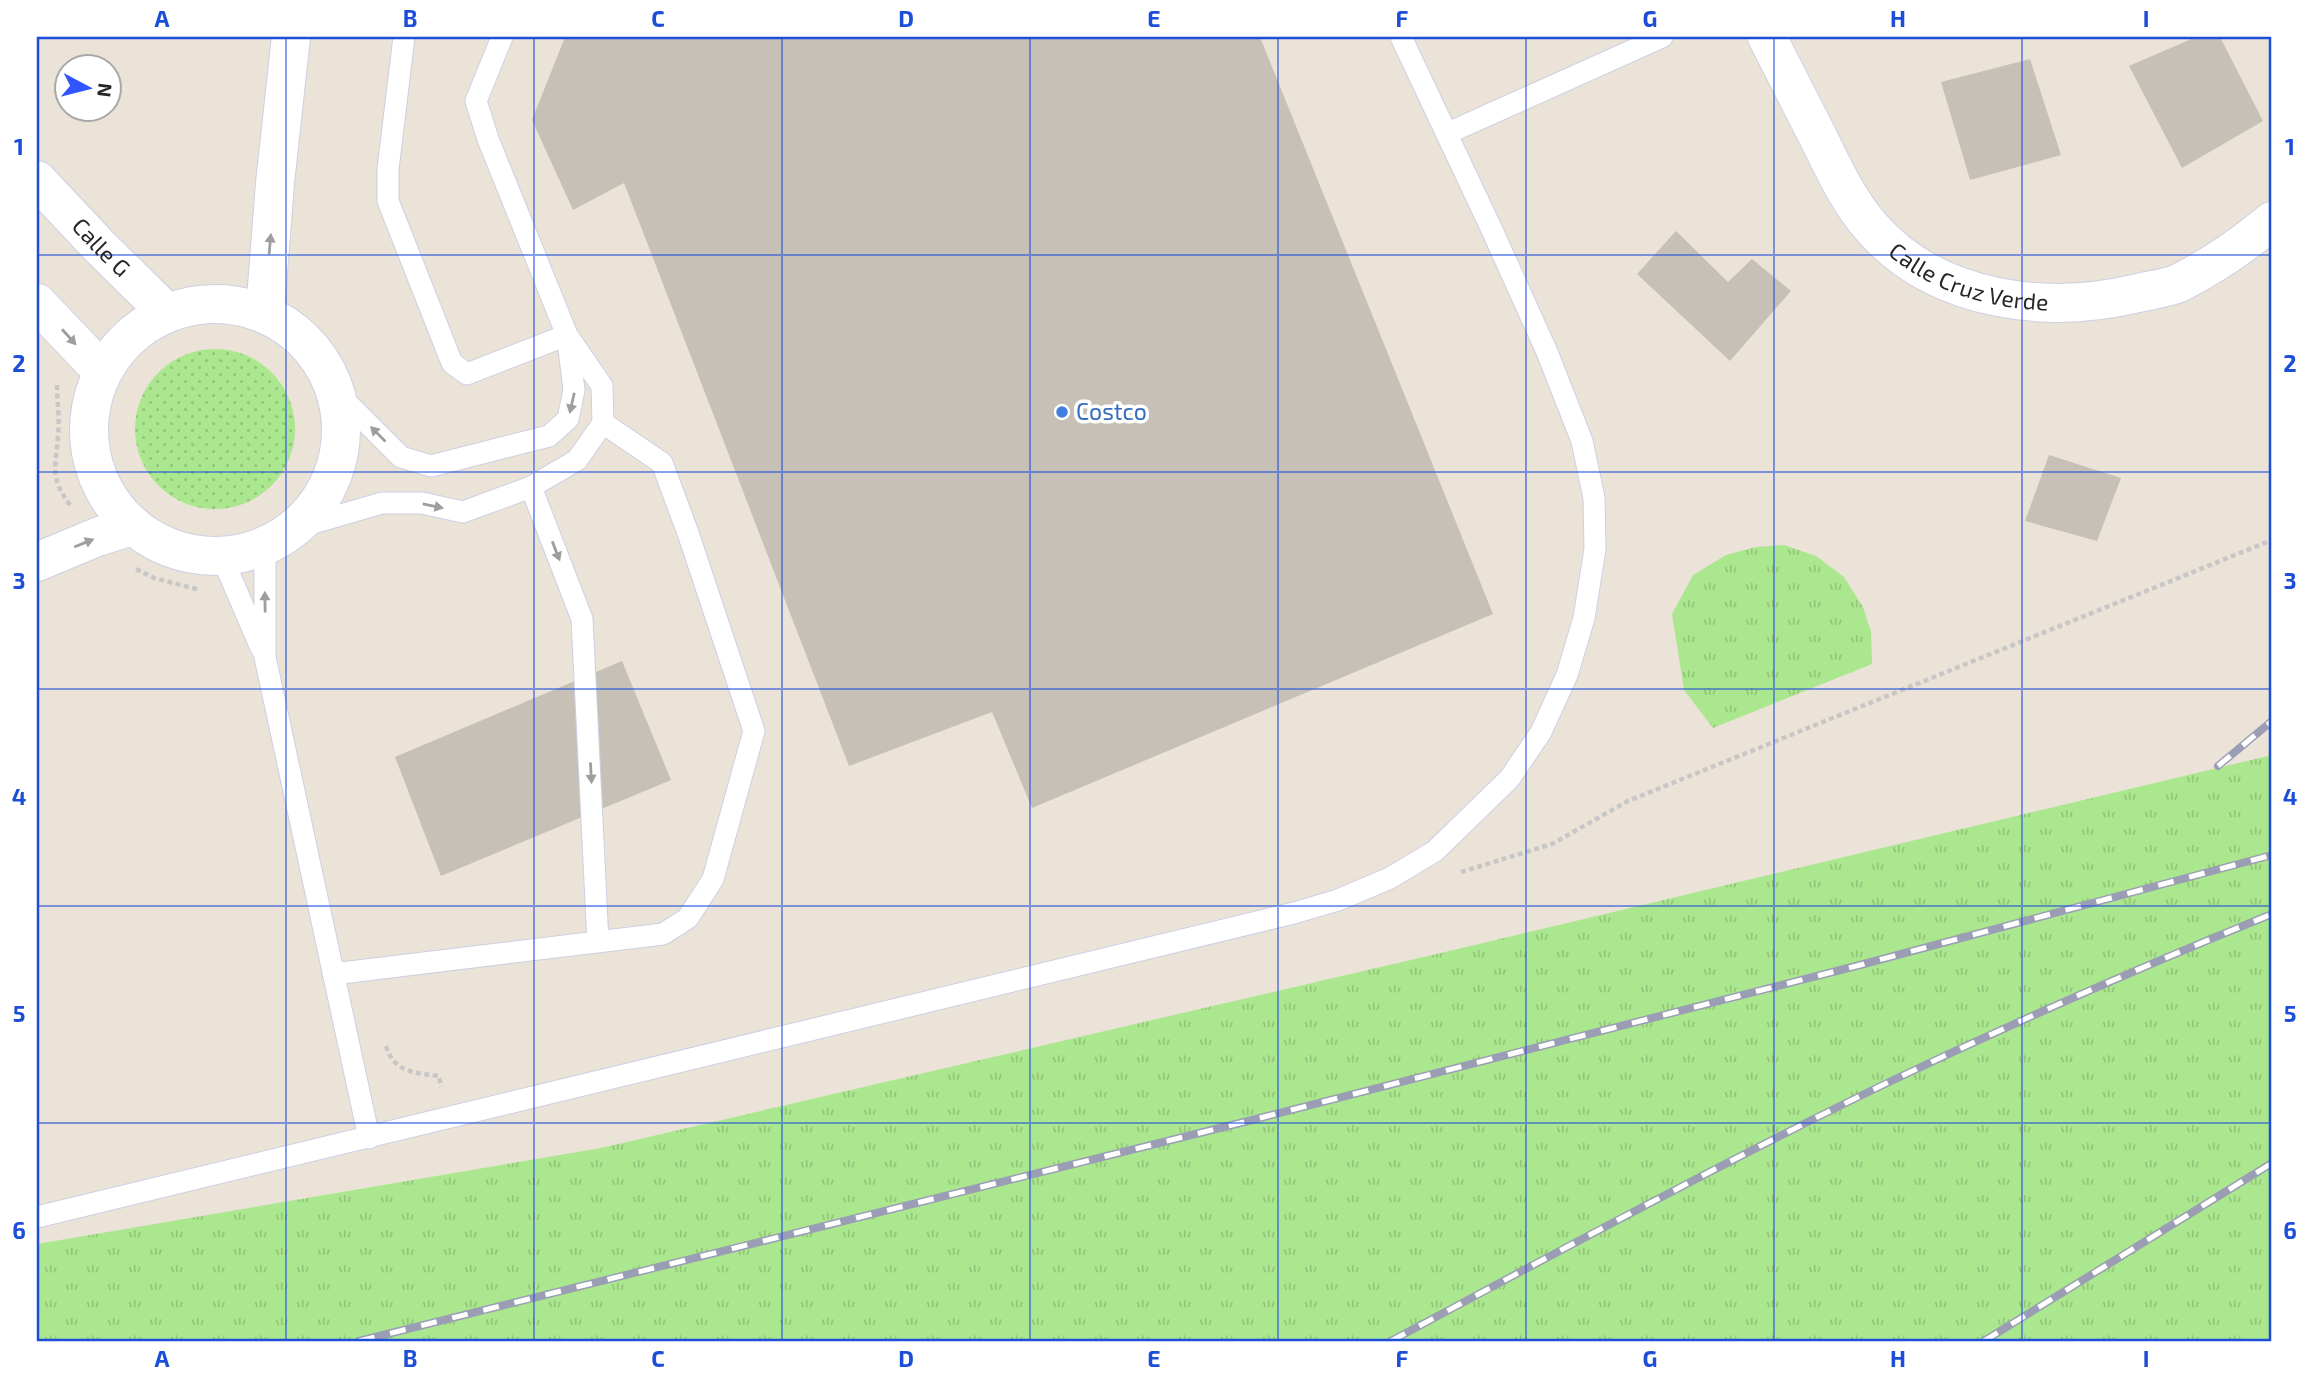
<svg xmlns="http://www.w3.org/2000/svg" width="2309" height="1378" viewBox="0 0 2309 1378" font-family="'Exo 2',sans-serif">
<style>
.park{fill:url(#park-tufts)}
.garden{fill:url(#garden-dots)}
.building{fill:#c6c0b7}
.lines{fill:none;stroke-linecap:round;stroke-linejoin:round}
.lane-casing{stroke:#ccd0e2;stroke-width:23}
.street-casing{stroke:#ccd0e2;stroke-width:40}
.secondary-casing{stroke:#ccd0e2;stroke-width:40}
.path{stroke:#c7c7c7;stroke-width:4.5;stroke-dasharray:5 3.5;stroke-linecap:butt}
.lane{stroke:#fff;stroke-width:21}
.street{stroke:#fff;stroke-width:38}
.secondary{stroke:#fff;stroke-width:38}
.rail-casing{stroke:#9a9db4;stroke-width:8}
.rail{stroke:#fff;stroke-width:5;stroke-dasharray:16;stroke-linecap:butt}
.oneway{fill:#9e9e9e}
.grid{fill:none;stroke:#1d4ed8;stroke-width:2;stroke-opacity:0.55}
.shop-dot{fill:#3f7fe0;stroke:#fff;stroke-width:2.5}
.labels{text-anchor:middle;stroke-width:7;stroke-linejoin:round;paint-order:stroke}
.street-label{font-size:23px;fill:#272727;stroke:#fff}
.shop-label{font-size:23px;fill:#366cbe;stroke:#fff;text-anchor:start}
.neatline{fill:none;stroke:#1d4ed8;stroke-width:2.5}
.grid-label{font-size:23px;text-anchor:middle;font-weight:bold;fill:#1d4ed8}
</style>
<defs>
<pattern id="park-tufts" width="24" height="20" patternUnits="userSpaceOnUse" patternTransform="scale(1.75)"><rect width="24" height="20" fill="#abe78e"/><path d="M3 7l-1-3M5 7V3M7 7l1-3M15 17l-1-3M17 17v-4M19 17l1-3" fill="none" stroke="#93c67a"/></pattern>
<pattern id="garden-dots" width="8" height="8" patternUnits="userSpaceOnUse" patternTransform="scale(1.75)"><rect width="8" height="8" fill="#abe78e"/><path d="M2 2h.1M6 6h.1" fill="none" stroke="#93c67a" stroke-width="1.8" stroke-linecap="round"/></pattern>
</defs>
<rect width="100%" height="100%" fill="#ebe3d7"/>
<!-- park -->
<path class="park" d="M1784,545L1816,556L1844,577L1863,607L1871,632L1872,664L1713,728L1684,690L1672,614L1693,575L1726,555L1756,547Z
M2272,755V1341H37V1244L601,1148L1445,952Z"/>
<!-- garden -->
<path class="garden" d="M135 429a80 80 0 1 1 160 0a80 80 0 1 1-160 0Z"/>
<!-- building -->
<path class="building" d="M565,37H1260L1493,614L1032,808L992,712L849,766L624,183L573,210L532,120Z
M2196,37H2220L2263,121L2182,168L2129,66Z
M2030,59L2061,155L1970,180L1941,82Z
M1676,231L1728,282L1752,259L1791,291L1730,361L1637,274Z
M2049,455L2121,478L2097,541L2025,521Z
M622,661L671,780L441,876L395,757Z"/>
<g class="lines">
<!-- lane casing -->
<g class="lane-casing">
<path id="lane" d="M404,37L388,169V201L452,363L467,374L567,335
M1448,133L1662,37
M337,393L401,457L431,466L549,436L568,419L574,390L568,341
M531,487L582,619L598,942
M296,528L382,503H422L463,512L531,487L577,460L603,423L602,386L567,335L488,139L476,101L502,37
M265,547V657L369,1138
M222,557L261,648
M333,974L663,934L688,918L713,879L754,731L688,533L662,463L603,423
M37,1217L1294,913L1338,900L1390,878L1435,851L1510,778L1541,732L1567,675L1584,618L1595,549L1594,498L1582,441L1547,352L1492,230L1401,37"/>
</g>
<!-- street casing -->
<g class="street-casing">
<g id="street">
<path id="s1" d="M1767,37C1784,70 1801,103 1818,137C1834,169 1848,201 1872,228C1937,302 2047,315 2138,293C2151,290 2167,288 2179,283C2213,266 2243,245 2272,221"/>
<path d="M265,312L275,183L291,37"/>
<path d="M37,562L97,537L132,526"/>
</g>
</g>
<!-- secondary casing -->
<g class="secondary-casing">
<g id="secondary">
<path id="s2" d="M37,180L99,246L166,312"/>
<path d="M37,303L102,371"/>
<circle cx="215" cy="430" r="126"/>
</g>
</g>
<!-- path -->
<path class="path" d="M57,385C57,402 60,419 58,436C56,467 49,477 70,505
M136,569L154,578L200,590
M1461,872L1552,844L1628,801L2272,540
M386,1046C394,1073 416,1073 439,1076L441,1087"/>
<!-- lane -->
<use href="#lane" class="lane"/>
<!-- street -->
<use href="#street" class="street"/>
<!-- secondary -->
<use href="#secondary" class="secondary"/>
<!-- rail casing -->
<g class="rail-casing">
<path id="rail" d="M2218,766L2272,721
M359,1341L1244,1122L1860,965L2272,855
M1391,1341C1556,1253 1721,1163 1889,1082C2015,1022 2143,966 2272,914
M1984,1341L2272,1163"/>
</g>
<!-- rail -->
<use href="#rail" class="rail"/>
</g>
<!-- one-way arrows -->
<defs><path id="oneway-solid" d="M-6-.8H1V-3.2L6.5 0L1 3.2V.8H-6Z" transform="scale(1.75)"/></defs>
<g class="oneway">
<use href="#oneway-solid" transform="translate(270 244) rotate(-85)"/>
<use href="#oneway-solid" transform="translate(69 337) rotate(48)"/>
<use href="#oneway-solid" transform="translate(572 403) rotate(103)"/>
<use href="#oneway-solid" transform="translate(378 434) rotate(-135)"/>
<use href="#oneway-solid" transform="translate(433 506) rotate(12)"/>
<use href="#oneway-solid" transform="translate(84 543) rotate(-22)"/>
<use href="#oneway-solid" transform="translate(556 551) rotate(69)"/>
<use href="#oneway-solid" transform="translate(265 602) rotate(-91)"/>
<use href="#oneway-solid" transform="translate(591 773) rotate(87)"/>
</g>
<!-- grid -->
<path class="grid" d="M286,37V1341M534,37V1341M782,37V1341M1030,37V1341M1278,37V1341M1526,37V1341M1774,37V1341M2022,37V1341M37,255H2272M37,472H2272M37,689H2272M37,906H2272M37,1123H2272"/>
<!-- markers -->
<circle class="shop-dot" cx="1062" cy="412" r="7"/>
<g class="labels">
<!-- street labels -->
<g class="street-label">
<text dy="8" stroke="none"><textPath href="#s2" startOffset="93">Calle G</textPath></text>
<text dy="8" stroke="none"><textPath href="#s1" startOffset="331">Calle Cruz Verde</textPath></text>
</g>
<!-- shop labels -->
<g class="shop-label">
<text x="1076" y="420">Costco</text>
</g>
</g>
<!-- border -->
<rect width="2309" height="1378" fill="none" stroke="#ffffff" stroke-width="77"/>
<!-- north arrow -->
<g transform="translate(88 88) rotate(97)"><circle r="33" fill="#ffffff" stroke="#a9a9a9" stroke-width="2"/>
<path d="M0-5L12 26L0 18L-12 26Z" fill="#3054ff"/>
<text y="-10" font-size="19" font-weight="bold" text-anchor="middle" fill="#272727">N</text>
</g>
<rect x="38" y="38" width="2232" height="1302" class="neatline"/>
<g class="grid-label">
<text x="162" y="27">A</text>
<text x="410" y="27">B</text>
<text x="658" y="27">C</text>
<text x="906" y="27">D</text>
<text x="1154" y="27">E</text>
<text x="1402" y="27">F</text>
<text x="1650" y="27">G</text>
<text x="1898" y="27">H</text>
<text x="2146" y="27">I</text>
<text x="19" y="155">1</text>
<text x="2290" y="155">1</text>
<text x="19" y="372">2</text>
<text x="2290" y="372">2</text>
<text x="19" y="589">3</text>
<text x="2290" y="589">3</text>
<text x="19" y="805">4</text>
<text x="2290" y="805">4</text>
<text x="19" y="1022">5</text>
<text x="2290" y="1022">5</text>
<text x="19" y="1239">6</text>
<text x="2290" y="1239">6</text>
<text x="162" y="1367">A</text>
<text x="410" y="1367">B</text>
<text x="658" y="1367">C</text>
<text x="906" y="1367">D</text>
<text x="1154" y="1367">E</text>
<text x="1402" y="1367">F</text>
<text x="1650" y="1367">G</text>
<text x="1898" y="1367">H</text>
<text x="2146" y="1367">I</text>
</g>
</svg>
